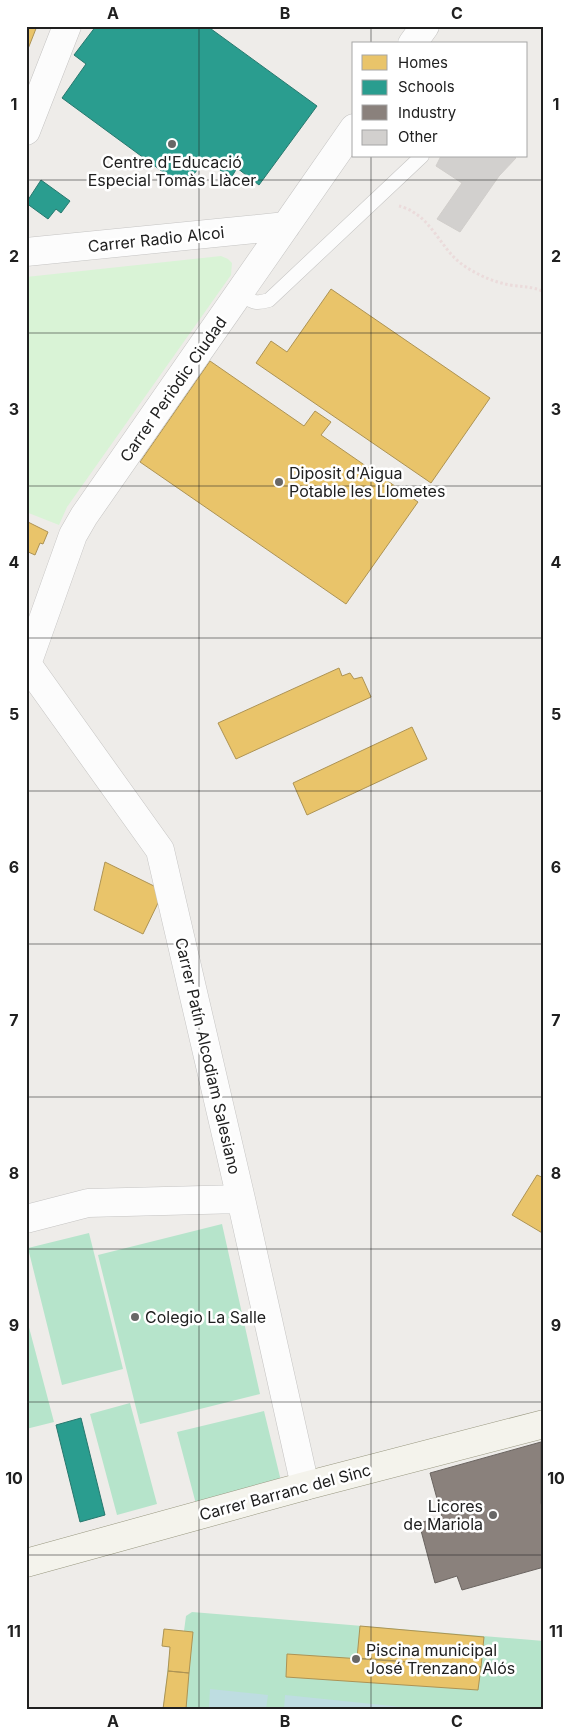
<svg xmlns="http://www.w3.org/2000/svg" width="570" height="1735" viewBox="0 0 570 1735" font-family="Inter,sans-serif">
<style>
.park{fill:#d9f3d6}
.pitch{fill:#b6e4cb}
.water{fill:#bedde1}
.homes{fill:#e9c46a;stroke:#ad9354}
.schools{fill:#2a9d8f;stroke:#27786e}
.industry{fill:#8a817c;stroke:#6a6460}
.building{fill:#d2d0ce;stroke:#d1cecb}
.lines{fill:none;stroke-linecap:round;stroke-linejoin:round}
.lane-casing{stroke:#c5c4c3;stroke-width:15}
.street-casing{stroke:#c5c4c3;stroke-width:29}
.secondary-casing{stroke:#999881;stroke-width:29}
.path{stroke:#ebdbdb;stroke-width:3;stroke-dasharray:2.5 2.5;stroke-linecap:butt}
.lane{stroke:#fcfcfc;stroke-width:14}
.street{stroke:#fcfcfc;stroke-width:28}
.secondary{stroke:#f4f3ec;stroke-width:28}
.grid{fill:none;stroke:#202020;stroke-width:1;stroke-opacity:0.55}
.poi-dot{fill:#686766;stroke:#fff;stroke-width:2}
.labels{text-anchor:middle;stroke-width:5;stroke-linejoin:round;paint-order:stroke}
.poi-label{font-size:16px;fill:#202020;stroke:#fff;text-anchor:start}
.street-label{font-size:16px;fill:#202020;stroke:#fff}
.neatline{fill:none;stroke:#202020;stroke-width:2}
.grid-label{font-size:16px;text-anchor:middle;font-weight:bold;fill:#202020}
</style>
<rect width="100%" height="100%" fill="#eeece9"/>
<!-- park -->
<path class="park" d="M221,256L228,259L232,263L231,275L67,507L59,525L26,512V277Z"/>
<!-- pitch -->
<path class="pitch" d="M222,1224L260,1394L140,1424L98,1255Z
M89,1233L123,1369L62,1385L28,1248Z
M26,1316L54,1422L26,1429Z
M130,1403L157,1504L117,1515L90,1414Z
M264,1411L281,1481L196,1504L177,1432Z
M192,1612L544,1641V1709H163L170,1647L162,1646L164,1629L184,1631L186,1616Z"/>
<!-- water -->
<path class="water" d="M210,1689L268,1695L266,1709L209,1707Z
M285,1695L421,1709H284Z"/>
<!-- homes -->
<path class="homes" d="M26,26H37L26,54Z
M331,289L490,398L431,483L256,363L271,341L287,352Z
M210,361L304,426L315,411L331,422L321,435L418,502L346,604L140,462Z
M26,521L48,532L43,544L40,543L35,555L26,551Z
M339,668L342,676L350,673L354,679L362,677L371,697L236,759L218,723Z
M412,727L427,759L307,815L293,783Z
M105,862L156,887L159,901L143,934L94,910Z
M537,1175L544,1178V1234L512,1215Z
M360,1626L484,1637L481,1667L357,1658Z
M164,1629L193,1632L189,1673L168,1671L170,1647L162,1646Z
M287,1654L481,1667L478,1690L286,1677Z
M168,1671L189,1673L186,1709H163Z"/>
<!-- schools -->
<path class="schools" d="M96,26H207L317,106L259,185L237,168L231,178L205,159L189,181L183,176L178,183L62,98L86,64L74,55Z
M41,180L70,201L61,213L56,209L48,219L26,203Z
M81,1418L105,1515L80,1522L56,1425Z"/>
<!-- industry -->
<path class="industry" d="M541,1442V1503L544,1514V1567L462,1590L457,1576L435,1583L419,1523L442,1517L430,1473Z"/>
<!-- building -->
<path class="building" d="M441,156H514L516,158L499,176L460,232L437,219L462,183L436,166Z"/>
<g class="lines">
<!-- lane casing -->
<g class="lane-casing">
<path id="lane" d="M239,292C251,301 254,305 269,300L422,156"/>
</g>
<!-- street casing -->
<g class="street-casing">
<path id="street" d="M412,44L425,26
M26,131L67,26
M26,252L286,226
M27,664L160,850L241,1199L305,1486
M26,667L73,535L84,516L354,128
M26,1219L88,1203L241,1199"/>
</g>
<!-- secondary casing -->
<g class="secondary-casing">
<path id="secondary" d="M26,1563L305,1486L544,1424"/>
</g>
<!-- path -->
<path class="path" d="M399,206C403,207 409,209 413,212C434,224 443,251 463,265C477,275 494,282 510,285C522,287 532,286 544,292"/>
<!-- lane -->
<use href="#lane" class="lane"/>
<!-- street -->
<use href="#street" class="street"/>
<!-- secondary -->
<use href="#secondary" class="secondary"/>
</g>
<!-- grid -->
<path class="grid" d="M199,26V1709M371,26V44M371,156V1709M26,180H544M26,333H544M26,486H544M26,638H544M26,791H544M26,944H544M26,1097H544M26,1249H544M26,1402H544M26,1555H544"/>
<!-- markers -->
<g class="poi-dot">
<circle cx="172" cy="144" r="5"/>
<circle cx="279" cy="482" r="5"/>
<circle cx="135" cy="1317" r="5"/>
<circle cx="493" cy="1515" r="5"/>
<circle cx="356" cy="1659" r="5"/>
</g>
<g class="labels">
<!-- poi labels -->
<g class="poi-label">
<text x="172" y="168" text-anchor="middle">Centre d'Educació<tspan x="172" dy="18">Especial Tomàs Llàcer</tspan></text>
<text x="289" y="479">Diposit d'Aigua<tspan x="289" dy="18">Potable les Llometes</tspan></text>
<text x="145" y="1323">Colegio La Salle</text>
<text x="483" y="1512" text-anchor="end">Licores<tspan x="483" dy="18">de Mariola</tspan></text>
<text x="366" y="1656">Piscina municipal<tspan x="366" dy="18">José Trenzano Alós</tspan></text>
</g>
<!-- street labels -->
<g class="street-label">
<text transform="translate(156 239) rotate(-6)" y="6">Carrer Radio Alcoi</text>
<text transform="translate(173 389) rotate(-55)" y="6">Carrer Periòdic Ciudad</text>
<text transform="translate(208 1056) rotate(77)" y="6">Carrer Patín Alcodiam Salesiano</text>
<text transform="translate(285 1492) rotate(-15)" y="6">Carrer Barranc del Sinc</text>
</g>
</g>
<!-- border -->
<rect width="570" height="1735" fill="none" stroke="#ffffff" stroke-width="55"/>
<!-- legend -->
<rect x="352" y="42" width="175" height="115" fill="#ffffff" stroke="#a6a6a6"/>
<rect x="362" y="55" width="25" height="15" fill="#e9c46a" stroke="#a6a6a6"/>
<text x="398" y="68" font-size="15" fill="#202020">Homes</text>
<rect x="362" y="80" width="25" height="15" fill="#2a9d8f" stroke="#a6a6a6"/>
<text x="398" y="92" font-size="15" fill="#202020">Schools</text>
<rect x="362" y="105" width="25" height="15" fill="#8a817c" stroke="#a6a6a6"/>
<text x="398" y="118" font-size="15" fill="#202020">Industry</text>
<rect x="362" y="130" width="25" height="15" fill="#d2d0ce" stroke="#a6a6a6"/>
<text x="398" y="142" font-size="15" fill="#202020">Other</text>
<rect x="28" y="28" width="514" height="1680" class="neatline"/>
<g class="grid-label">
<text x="113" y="19">A</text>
<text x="285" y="19">B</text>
<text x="457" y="19">C</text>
<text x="14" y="110">1</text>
<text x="556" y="110">1</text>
<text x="14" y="262">2</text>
<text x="556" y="262">2</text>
<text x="14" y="415">3</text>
<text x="556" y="415">3</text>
<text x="14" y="568">4</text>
<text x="556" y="568">4</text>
<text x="14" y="720">5</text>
<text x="556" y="720">5</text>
<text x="14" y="873">6</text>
<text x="556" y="873">6</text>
<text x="14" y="1026">7</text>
<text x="556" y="1026">7</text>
<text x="14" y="1179">8</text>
<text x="556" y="1179">8</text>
<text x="14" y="1331">9</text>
<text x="556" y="1331">9</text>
<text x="14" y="1484">10</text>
<text x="556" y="1484">10</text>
<text x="14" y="1637">11</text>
<text x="556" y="1637">11</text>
<text x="113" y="1727">A</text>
<text x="285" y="1727">B</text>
<text x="457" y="1727">C</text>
</g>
</svg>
